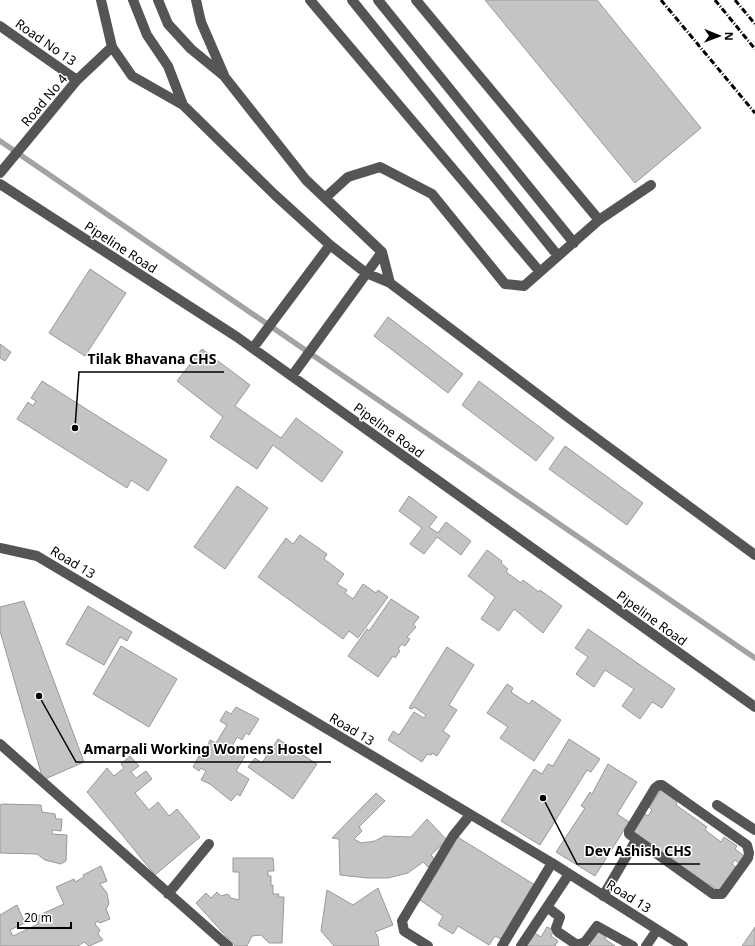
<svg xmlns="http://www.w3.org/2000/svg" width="755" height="946" viewBox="0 0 755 946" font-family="'Noto Sans',sans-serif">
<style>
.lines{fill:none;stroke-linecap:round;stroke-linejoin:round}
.stream{stroke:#a3a3a3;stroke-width:5.5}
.building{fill:#c4c4c4;stroke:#999}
.minor{stroke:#555;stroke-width:10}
.rail{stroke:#000;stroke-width:3;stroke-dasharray:6 2 1 2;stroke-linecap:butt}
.labels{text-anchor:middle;stroke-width:3;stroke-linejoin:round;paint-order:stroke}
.street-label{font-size:13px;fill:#000;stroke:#fff}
.leader{fill:none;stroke:#000;stroke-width:1.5}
.callout-dot{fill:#000;stroke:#fff;stroke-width:1.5}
.callout-label{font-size:14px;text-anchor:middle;font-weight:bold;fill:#000;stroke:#fff;stroke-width:3;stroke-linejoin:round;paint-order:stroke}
</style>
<rect width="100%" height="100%" fill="#fff"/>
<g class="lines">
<!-- stream -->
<path class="stream" d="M0,141L755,658"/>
</g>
<!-- building -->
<path class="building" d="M485,0H597L701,128L635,183Z
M90,269L126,293L85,356L49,333Z
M388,317L463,374L448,393L374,336Z
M0,344L11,352L5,361L0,358Z
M202,349L250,385L235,406L281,438L296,418L343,452L322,482L273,445L257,469L210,437L223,417L177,381Z
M42,381L167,460L148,491L131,480L127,488L17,419L28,402L33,406L36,401L31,398Z
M479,381L554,438L536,461L462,405Z
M565,446L643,503L627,525L549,469Z
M237,486L268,508L225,569L194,547Z
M409,496L437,517L429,527L438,533L446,522L471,541L461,555L437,537L424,554L410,544L422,528L399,511Z
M300,535L327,554L324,559L344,574L337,584L347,590L345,593L353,599L363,584L376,593L378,590L388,597L358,638L349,631L343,639L258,577L286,538L293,544Z
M487,550L502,561L501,563L508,569L506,572L521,583L523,580L539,592L540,590L562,606L543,633L514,609L499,631L481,619L495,597L468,576Z
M391,599L419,617L413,625L416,627L407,637L410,639L405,646L402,644L398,649L400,651L395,658L393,656L378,677L348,656L367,629L369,631Z
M24,601L84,762L43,780L0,631V607Z
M88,606L132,632L127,641L120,637L104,665L66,644Z
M588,629L675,689L662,708L652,702L640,719L622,706L634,689L605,670L594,687L576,674L588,657L575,648Z
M121,646L177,679L149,727L93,694Z
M447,647L474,665L449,705L457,710L443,731L450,736L437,756L432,753L431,755L427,754L422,762L388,740L393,731L399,735L414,712L424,718L426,715L414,707L412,709L409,708Z
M507,684L513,688L511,692L529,704L532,700L561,720L534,761L500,738L508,727L487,713Z
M236,707L259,719L249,735L246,733L242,740L237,737L231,748L245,756L236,771L249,779L240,796L237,794L231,801L210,784L201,780L206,771L201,768L199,771L193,767L199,756L203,759L210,740L216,743L227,725L220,721L226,711L231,714Z
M278,739L317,764L293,799L248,767L255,758L262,763Z
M569,739L600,759L591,772L587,770L540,845L501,821L534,769L542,774L548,764L553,766Z
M130,756L139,766L131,772L136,778L146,771L152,779L135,793L149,810L158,802L169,816L177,809L200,837L155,875L87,792L107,768L114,776L124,768L121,764Z
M608,764L637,782L617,814L629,822L595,876L556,852L585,808L581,806L590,792L592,794Z
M661,790L677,802L676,805L707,827L705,830L721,842L724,837L737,846L735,849L744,856L739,863L735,860L732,864L736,867L719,891L709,884L708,887L632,832L644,813L648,816L652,810L649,807Z
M376,793L385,801L359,827L362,831L354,839L361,843L375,841L384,836L411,837L427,819L447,840L431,855L434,859L428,867L423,862L408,873L388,878H367L340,875L339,839L332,838Z
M3,804L41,805L42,812L55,814L56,819H62L61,831L52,830V834L67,835L66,861L61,864L45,860L37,854L0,853V805Z
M456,836L535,885L501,939L495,936L489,945L458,926L453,934L438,925L443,916L420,900L442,864Z
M233,858H273L274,871H268V876H271V886L273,885V894H279L278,897H284L282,943H269L261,935L252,936L247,946H235L196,903L206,893L211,898L217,892L221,896L228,894L231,898L239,900V872H233Z
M101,866L107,881L100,884L107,893L109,904L106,909L110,919L100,923L97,921L95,924L100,930L98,934L103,940L89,946L84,942L78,946H0V915L17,905L25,923L10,930L13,936L38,924L35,917L64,904L56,887L74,879L75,882L84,877L83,875Z
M378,888L393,925L375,932L378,937L379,946H334L321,931L327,890L353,905Z
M547,927L554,930L551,936L558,941L555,946H527L535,933L541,937Z
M755,927V946H742Z
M598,931L606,937L605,939L615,946H591L589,943Z"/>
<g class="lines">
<!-- minor -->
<path class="minor" d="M101,0L112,47L132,76L183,105
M133,0L147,35L168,66L183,105L275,195L330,245L366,273L390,283L573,421L755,555
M158,0L168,24L191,49L224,76L306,180L382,252L390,283
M196,0L201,22L224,75
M310,0L540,272
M352,0L558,256
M378,0L574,243
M416,0L599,220
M0,26L77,80
M0,173L77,80L112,47
M0,184L237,337L755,707
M325,198L348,177L380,167L432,194L505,284L524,286L599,220L651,185
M253,348L330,245
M292,376L382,252
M0,548L37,556L552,863L683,946
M0,744L228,946
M659,785H662L747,845L749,853L748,858L722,894H713L629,834V831L655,788Z
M717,805L755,830
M168,894L209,844
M603,896L636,840
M547,907L560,917L556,928L558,932L577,945L585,942L597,926L633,946
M428,946L404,931L402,921L453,836L470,815
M502,946L552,863
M521,946L569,874
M646,946L657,930"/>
<!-- rail -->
<path class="rail" d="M661,0L755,113
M715,0L755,49
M735,0L755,24"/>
</g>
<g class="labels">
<!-- street labels -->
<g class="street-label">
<text transform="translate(46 42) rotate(35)" y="5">Road No 13</text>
<text transform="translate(44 100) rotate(-50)" y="5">Road No 4</text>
<text transform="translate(121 247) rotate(33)" y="5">Pipeline Road</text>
<text transform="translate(389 430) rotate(36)" y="5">Pipeline Road</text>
<text transform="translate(73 562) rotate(31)" y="5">Road 13</text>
<text transform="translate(652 618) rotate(36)" y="5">Pipeline Road</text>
<text transform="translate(352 729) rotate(31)" y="5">Road 13</text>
<text transform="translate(629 896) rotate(32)" y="5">Road 13</text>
</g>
</g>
<!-- callouts -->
<path class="leader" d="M75 428L79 372H224M39 696L76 762H331M543 798L577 864H700"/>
<g class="callout-dot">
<circle cx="75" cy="428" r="4"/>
<circle cx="39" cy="696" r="4"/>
<circle cx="543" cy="798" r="4"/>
</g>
<g class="callout-label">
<text x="152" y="364">Tilak Bhavana CHS</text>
<text x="203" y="754">Amarpali Working Womens Hostel</text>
<text x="638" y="856">Dev Ashish CHS</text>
</g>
<!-- north arrow -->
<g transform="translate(719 36) rotate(91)" stroke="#ffffff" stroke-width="3" paint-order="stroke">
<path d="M0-3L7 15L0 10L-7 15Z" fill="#000000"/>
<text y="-6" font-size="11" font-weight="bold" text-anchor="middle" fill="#000000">N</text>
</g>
<!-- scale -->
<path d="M18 922v6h53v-6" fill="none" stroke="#000000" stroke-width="2"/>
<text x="24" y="922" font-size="12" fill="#000000" stroke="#ffffff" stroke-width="3" paint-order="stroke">20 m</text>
</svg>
